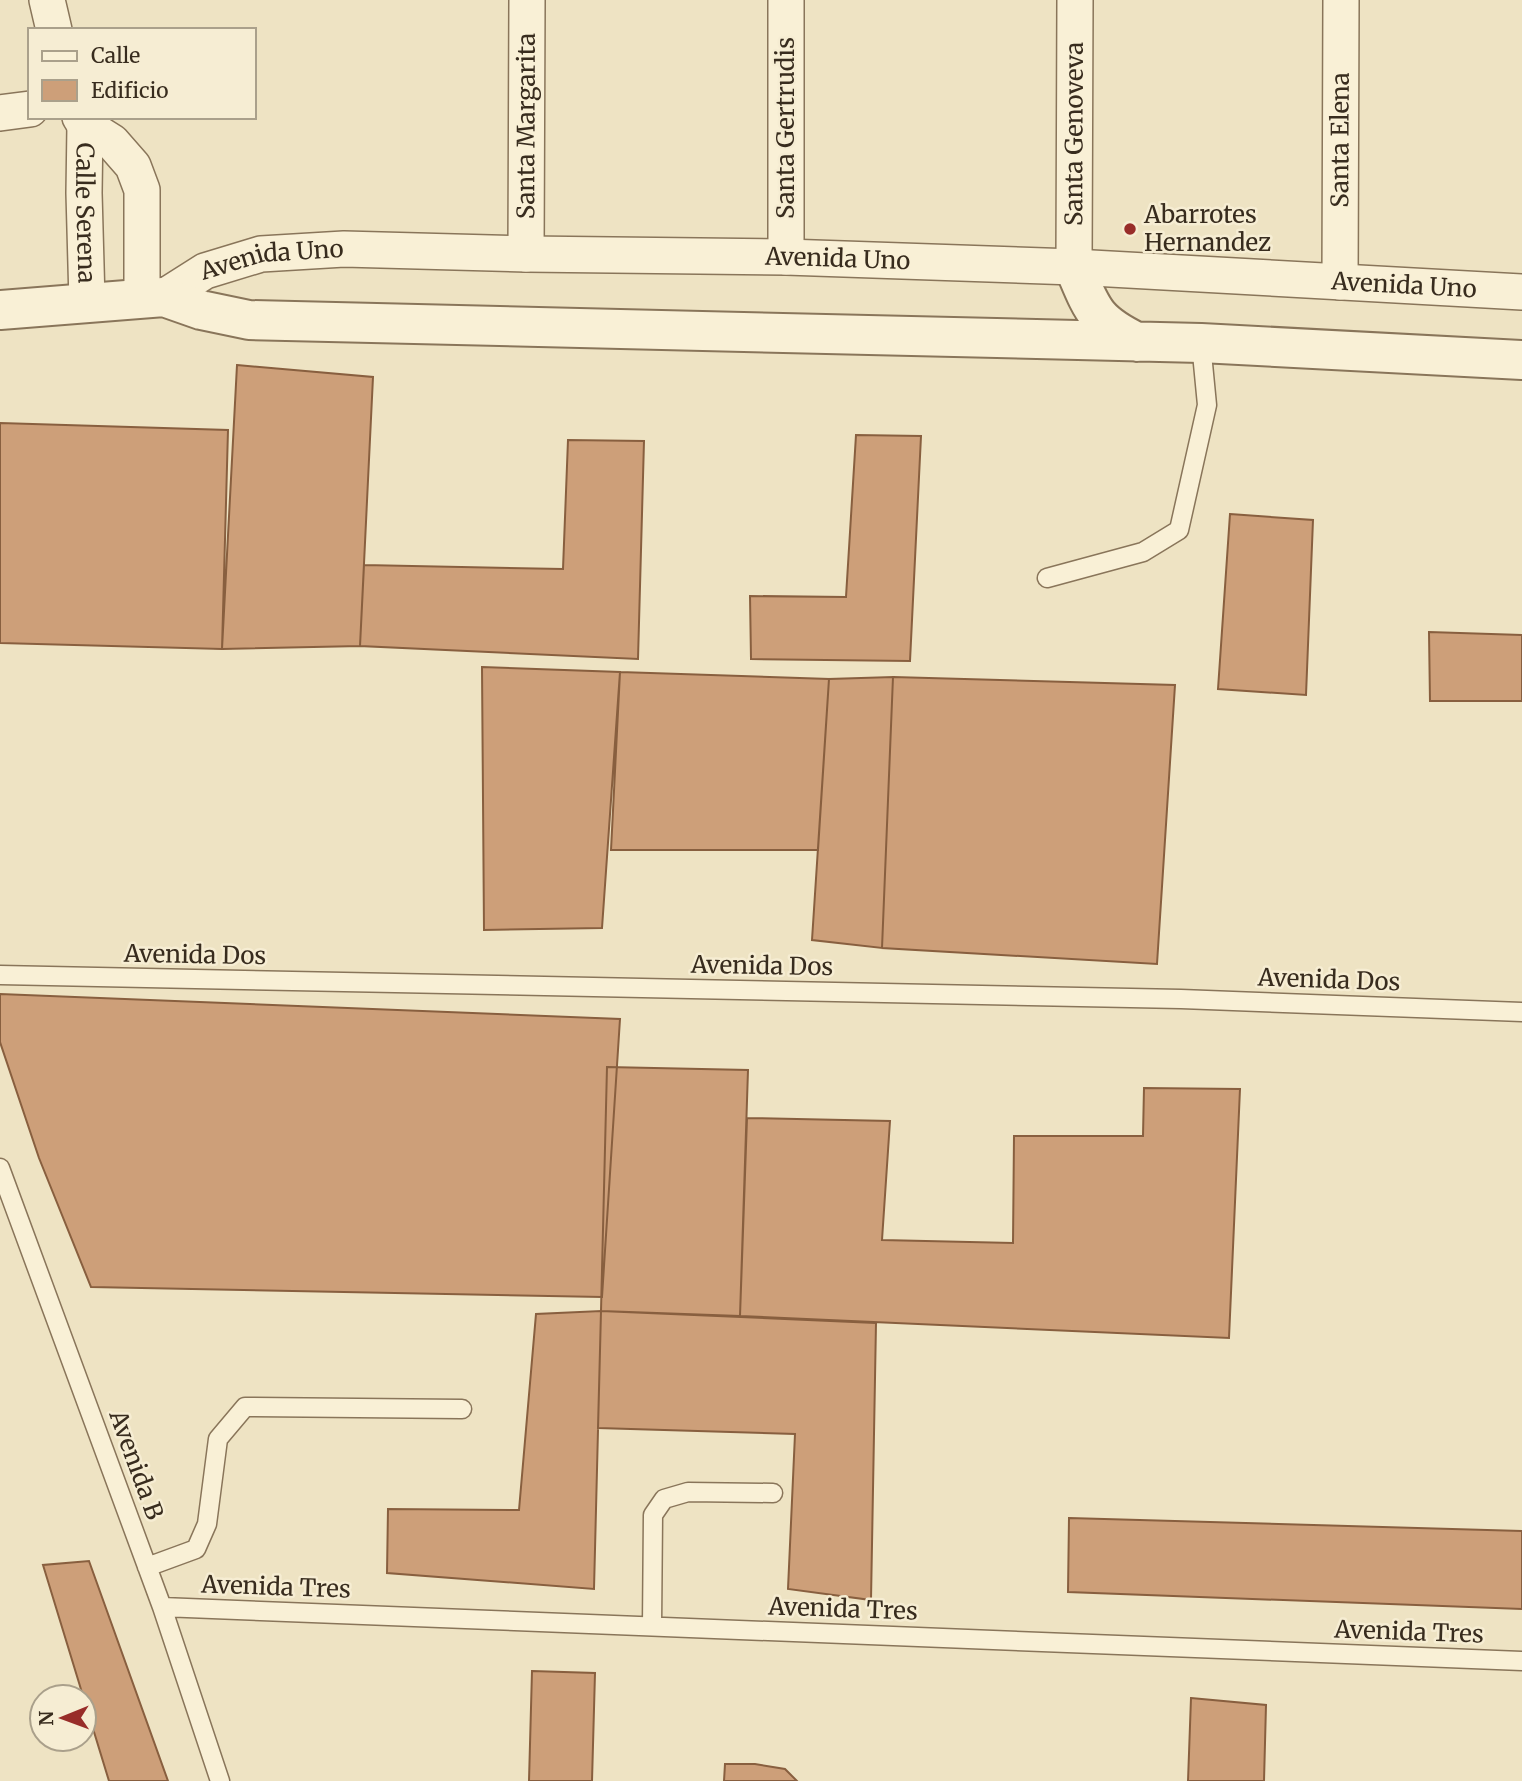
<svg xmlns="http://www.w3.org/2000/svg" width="1522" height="1781" viewBox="0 0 1522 1781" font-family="Merriweather,serif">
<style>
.building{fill:#cd9f79;stroke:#885f3f;stroke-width:2}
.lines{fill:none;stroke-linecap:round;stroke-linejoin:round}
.service-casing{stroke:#89755a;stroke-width:21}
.minor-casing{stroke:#89755a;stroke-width:38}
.tertiary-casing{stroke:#89755a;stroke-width:42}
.service{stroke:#f9f0d6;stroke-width:18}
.minor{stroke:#f9f0d6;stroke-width:35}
.tertiary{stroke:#f9f0d6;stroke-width:38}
.poi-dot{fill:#982d29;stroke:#f6edd3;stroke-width:2.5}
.labels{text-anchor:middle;stroke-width:5;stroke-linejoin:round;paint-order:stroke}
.street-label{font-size:24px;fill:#382c1e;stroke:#f6edd3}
.poi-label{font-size:24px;fill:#382c1e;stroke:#f6edd3;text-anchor:start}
</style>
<rect width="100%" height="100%" fill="#eee3c3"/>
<!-- building -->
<path class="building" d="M237,365L373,377L360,646L222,649Z
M0,423L228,430L222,649L0,643Z
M856,435L921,436L910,661L751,659L750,596L846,597Z
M568,440L644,441L638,659L360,646L364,565L563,569Z
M1230,514L1313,520L1306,695L1218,689Z
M1429,632L1522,635V701H1430Z
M482,667L620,672L602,928L484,930Z
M620,672L829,679L818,850H611Z
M893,677L1175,685L1157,964L882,948Z
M893,677L882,948L812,940L829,679Z
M0,994L620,1019L602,1297L91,1287L39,1158L0,1042Z
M607,1067L748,1070L740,1316L601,1311Z
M1144,1088L1240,1089L1229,1338L740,1316L747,1118L890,1121L882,1240L1013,1243L1014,1136H1143Z
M601,1311L594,1589L387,1573L388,1509L519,1510L536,1314Z
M601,1311L876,1323L871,1600L788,1589L795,1434L598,1428Z
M1069,1518L1522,1531V1609L1068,1592Z
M89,1561L168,1781H109L43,1565Z
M532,1671L595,1673L592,1781H529Z
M1191,1698L1266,1705L1264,1781H1188Z
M725,1764H755L785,1769L797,1781H724Z"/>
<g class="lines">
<!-- service casing -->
<g class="service-casing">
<path id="service" d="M1047,578L1143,552L1179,530L1207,405L1201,343
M0,975L1181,999L1522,1012
M0,1168L162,1607L220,1781
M147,1567L196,1549L207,1524L218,1439L245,1407L462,1409
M162,1607L1522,1661
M652,1626L653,1515L664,1499L688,1492L773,1493"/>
</g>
<!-- minor casing -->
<g class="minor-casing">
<g id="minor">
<path d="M47,0L54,30"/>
<path d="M0,113L30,109"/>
<path d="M80,117L85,125L112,142L133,166L142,190V297"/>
<path id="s1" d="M85,125L84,193L87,301"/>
<path id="s2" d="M526,254L527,0"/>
<path d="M786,257V0"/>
<path id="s3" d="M1074,267L1075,0"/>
<path id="s4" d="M1340,282L1341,0"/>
<path id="s5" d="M164,297L205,271L261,254L344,249L526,254L786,257L1074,267L1522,292"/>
</g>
</g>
<!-- tertiary casing -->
<g class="tertiary-casing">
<path id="tertiary" d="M1074,267C1092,309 1094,321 1137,342
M0,310L164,297L201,310L249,320L1201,343L1522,360"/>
</g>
<!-- service -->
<use href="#service" class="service"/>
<!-- minor -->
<use href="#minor" class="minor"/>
<!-- tertiary -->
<use href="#tertiary" class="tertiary"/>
</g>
<!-- markers -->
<circle class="poi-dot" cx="1130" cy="229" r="7"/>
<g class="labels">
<!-- street labels -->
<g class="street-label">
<text dy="8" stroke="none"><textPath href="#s2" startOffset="128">Santa Margarita</textPath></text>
<text transform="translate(786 128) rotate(-90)" y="8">Santa Gertrudis</text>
<text dy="8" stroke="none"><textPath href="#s3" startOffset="133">Santa Genoveva</textPath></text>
<text dy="8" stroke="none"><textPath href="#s4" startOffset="142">Santa Elena</textPath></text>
<text dy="8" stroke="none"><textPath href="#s1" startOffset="88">Calle Serena</textPath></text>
<text dy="8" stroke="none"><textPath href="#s5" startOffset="684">Avenida Uno</textPath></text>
<text dy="8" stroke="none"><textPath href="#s5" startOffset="117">Avenida Uno</textPath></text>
<text dy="8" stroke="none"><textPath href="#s5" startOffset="1251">Avenida Uno</textPath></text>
<text transform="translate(195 955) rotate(1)" y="8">Avenida Dos</text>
<text transform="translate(762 966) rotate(1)" y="8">Avenida Dos</text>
<text transform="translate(1329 980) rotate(2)" y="8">Avenida Dos</text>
<text transform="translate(136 1465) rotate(70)" y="8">Avenida B</text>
<text transform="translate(276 1587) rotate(2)" y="8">Avenida Tres</text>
<text transform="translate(843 1609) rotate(2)" y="8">Avenida Tres</text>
<text transform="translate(1409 1632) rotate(2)" y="8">Avenida Tres</text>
</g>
<!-- poi labels -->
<g class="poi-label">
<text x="1144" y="223">Abarrotes<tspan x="1144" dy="28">Hernandez</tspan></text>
</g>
</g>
<!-- legend -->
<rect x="28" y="28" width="228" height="91" fill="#f6edd3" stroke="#aaa08b" stroke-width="2"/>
<rect x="42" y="51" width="35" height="10" fill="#f9f0d6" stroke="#aaa08b" stroke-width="2"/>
<text x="91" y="63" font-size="21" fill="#382c1e">Calle</text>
<rect x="42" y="80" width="35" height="21" fill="#cd9f79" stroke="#aaa08b" stroke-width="2"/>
<text x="91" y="98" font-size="21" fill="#382c1e">Edificio</text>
<!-- north arrow -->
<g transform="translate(63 1718) rotate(269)"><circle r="33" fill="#f6edd3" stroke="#aaa08b" stroke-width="2"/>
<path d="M0-5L12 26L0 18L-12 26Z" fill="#982d29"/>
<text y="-10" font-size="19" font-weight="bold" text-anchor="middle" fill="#382c1e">N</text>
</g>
</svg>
